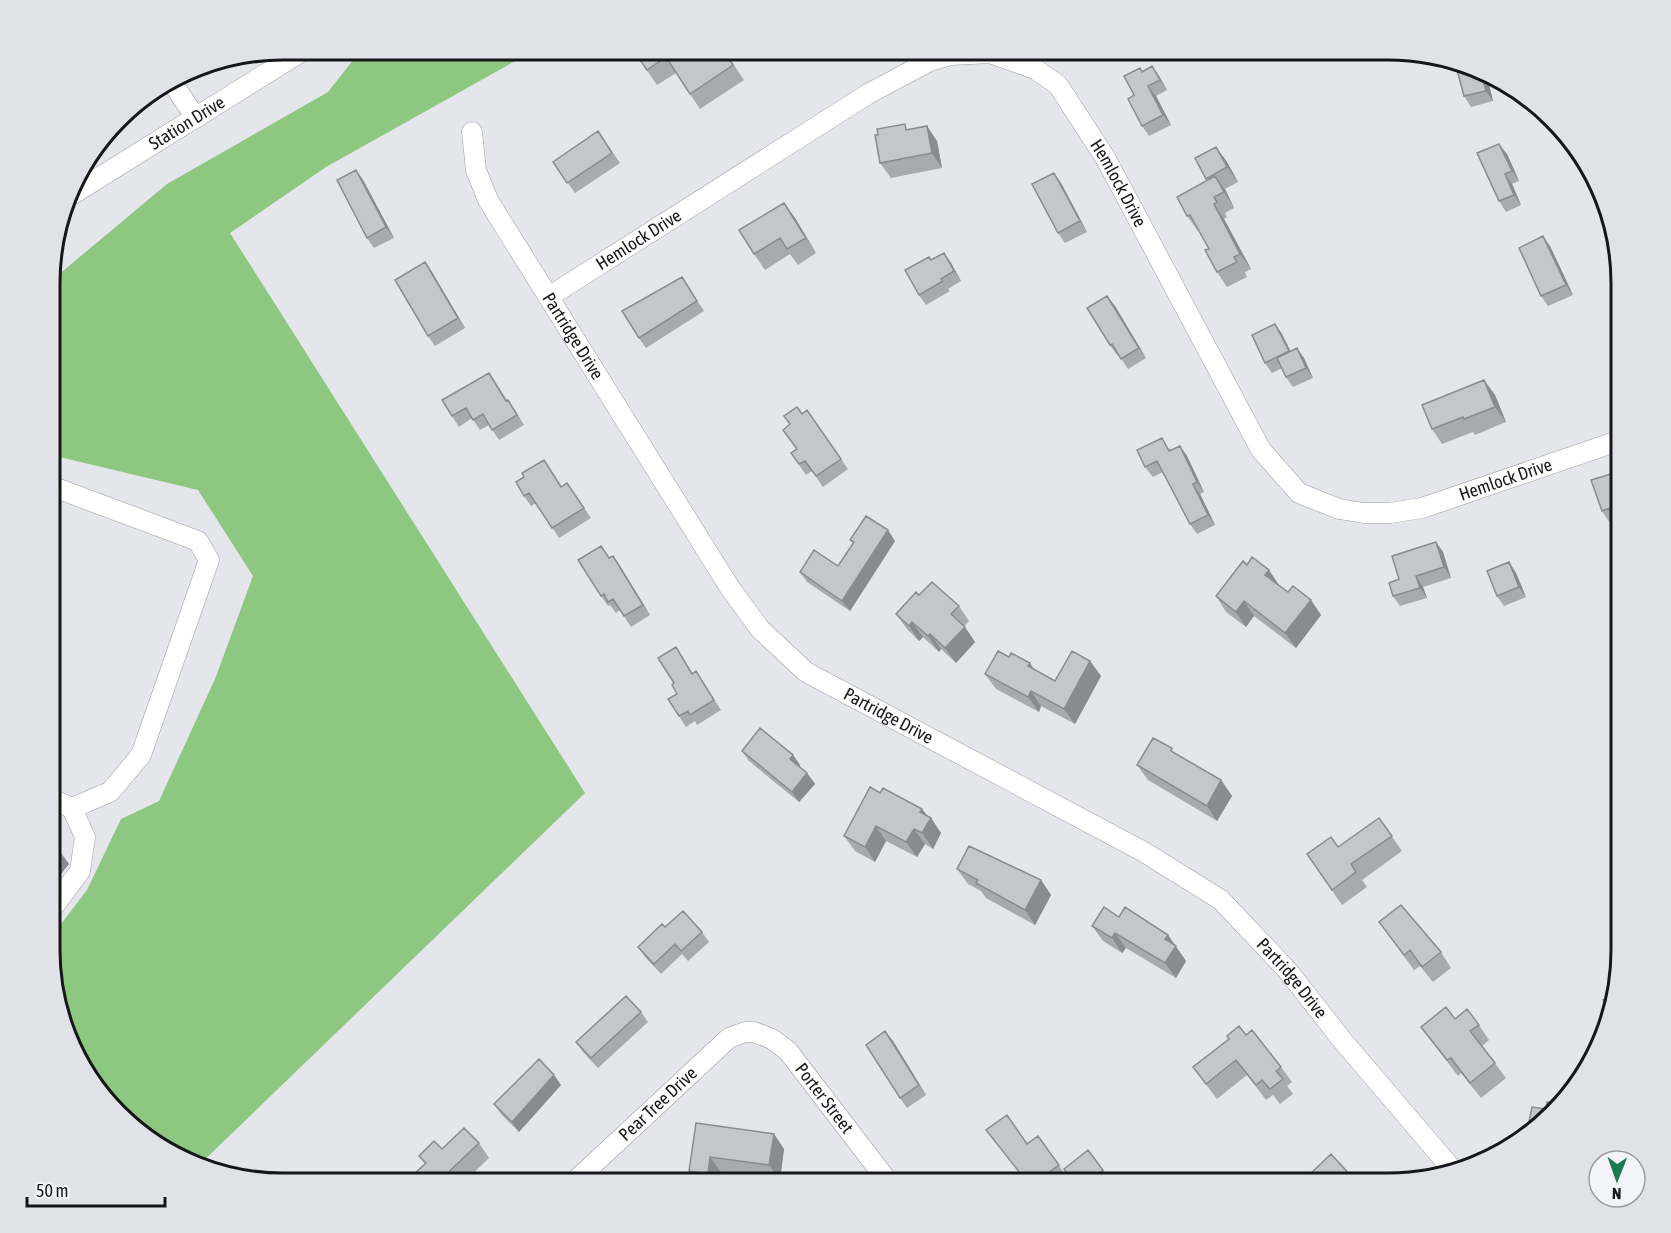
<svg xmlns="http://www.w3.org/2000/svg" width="1671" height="1233" viewBox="0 0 1671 1233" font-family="'Asap Condensed',sans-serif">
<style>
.forest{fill:#8ec780}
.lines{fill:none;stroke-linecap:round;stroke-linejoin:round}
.minor-casing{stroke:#9c9ea3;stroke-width:21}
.minor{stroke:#fff;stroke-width:20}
.wall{fill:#a9aaaf}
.shaded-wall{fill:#8a8b8f}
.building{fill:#c5c6cc;stroke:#8a8b8f;stroke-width:1.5}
.labels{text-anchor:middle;stroke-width:5;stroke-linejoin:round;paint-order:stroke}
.street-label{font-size:18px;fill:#161719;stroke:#f3f4f9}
.rim{fill:none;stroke:#161719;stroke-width:3}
</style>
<rect width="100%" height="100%" fill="#e5e6ec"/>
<!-- forest -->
<path class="forest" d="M361,50H535L326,167L230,233L585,793L197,1167L140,1135L81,1067L51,980V937L87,890L121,819L159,801L215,679L253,576L198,490L51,455V281L167,184L328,92Z"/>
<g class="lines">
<!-- minor casing -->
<g class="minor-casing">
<g id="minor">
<path d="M171,81L196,118"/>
<path id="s1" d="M472,132L476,170L488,200L730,588L760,629L806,672L1144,852L1221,900L1288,971L1342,1040L1452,1169"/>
<path id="s2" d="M68,197L304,50"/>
<path id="s3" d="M550,296L868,94L930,61L951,55L990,53L1035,69L1058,85L1106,159L1261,450L1299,493L1339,509L1364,513H1390L1422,508L1621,440"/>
<path d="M51,486L198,541L209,560L141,755L110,792L72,808"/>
<path d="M51,799L72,808L85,837L80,871L51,910"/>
<path id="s4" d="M573,1183L729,1038L745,1032H754L772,1039L788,1051L889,1183"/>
</g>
</g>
<!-- minor -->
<use href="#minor" class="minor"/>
</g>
<!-- wall -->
<path class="wall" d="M633,50H724L744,80L700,109L676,73L657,85Z
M1450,61L1477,67L1486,72L1493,101L1471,107L1464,96L1458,72Z
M1152,66L1159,76L1167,90L1156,96L1171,125L1149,136L1142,126L1134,95L1142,71Z
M908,129L937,141L942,168L891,178L880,163Z
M598,131L620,163L575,193L553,162Z
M1216,147L1227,162L1238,182L1225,189L1234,208L1225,213L1227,217L1224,219L1251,269L1245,272L1247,277L1227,287L1217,272L1209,249L1199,231H1198L1187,216L1207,180L1195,158Z
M1507,154L1519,181L1512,184L1521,205L1506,212L1499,201Z
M356,170L363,180L394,238L374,248L367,238Z
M1061,183L1087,232L1065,243L1058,233Z
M784,203L795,218L816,253L798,265L790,254L765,270L754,254Z
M1550,246L1573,295L1548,306L1541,296Z
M944,253L951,263L961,281L948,289L950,291L926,305L919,295L931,260Z
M425,262L465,328L435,346L428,336Z
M682,277L704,311L646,348L639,338Z
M1115,306L1146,358L1128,369L1118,354L1117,355L1110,345Z
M1275,324L1282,334L1290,351L1304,358L1313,378L1293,387L1286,377L1282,368L1272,373L1265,363Z
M489,373L507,400L515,410L524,425L499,440L489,425L480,430L472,418L459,427L452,416Z
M1484,380L1495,395L1506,422L1475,435L1473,432L1442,444L1432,429Z
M807,410L848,469L823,487L812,471L806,475L791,453L797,449L790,424Z
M1180,446L1187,456L1204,492L1200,494L1215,525L1197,534L1190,524L1163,472L1153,477L1145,467L1169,448L1171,451Z
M551,470L562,487L567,483L591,518L559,538L536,503L531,506L524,496Z
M1621,471V535L1618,531L1616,525L1612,526L1602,511Z
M850,540L895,541L850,611L807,582L800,572L838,566L853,543Z
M1436,542L1443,552L1451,578L1423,587L1427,598L1400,606L1393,596L1399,579Z
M610,558L620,566L650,615L631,627L620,610L616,613L610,605L608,606L601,596Z
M1509,562L1516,573L1526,597L1504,606L1497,596Z
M1279,585L1288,592L1311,600L1321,615L1296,648L1254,616L1246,627L1226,612L1216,596Z
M919,595L959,606L969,621L964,626L975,642L956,663L941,649L939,652L923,637L919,641L907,629L896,614Z
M676,647L692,673L696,671L721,710L697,725L695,721L686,727L679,716L677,694L674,683Z
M1090,661L1101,676L1075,724L1041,706L1039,712L996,689L985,674L1035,670L1055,681Z
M742,751L793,755L800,765L799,766L807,773L815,784L799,802L749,761Z
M1176,754L1221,780L1232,796L1217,821L1148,780L1137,765Z
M870,787L931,818L941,833L933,849L925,844L917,857L886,841L875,862L855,851L844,836Z
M1379,818L1402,851L1362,880L1367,887L1342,905L1307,854L1338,847Z
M957,869L1041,880L1051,895L1035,925L986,898L981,891L968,884Z
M1119,917L1168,935L1186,961L1176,978L1126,948L1122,953L1103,941L1092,926Z
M1379,922L1441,952L1451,968L1433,982L1420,966L1414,970Z
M665,927L702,932L709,942L688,961L682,954L661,974L645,957L638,947Z
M641,1012L648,1022L598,1068L583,1052L576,1042Z
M1455,1019L1479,1025L1489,1040L1482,1046L1506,1078L1481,1098L1461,1073L1458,1076L1421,1027Z
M1246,1035L1281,1067L1292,1082L1287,1086L1293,1094L1280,1104L1273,1095L1266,1100L1247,1075L1217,1099L1193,1067Z
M893,1041L926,1095L907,1108L900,1098Z
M554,1075L561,1085L519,1132L501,1114L494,1104Z
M696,1123L774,1134L784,1149L780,1180L721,1172L719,1183H697L689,1171Z
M986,1130L1027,1144L1038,1136L1069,1180L1064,1183H1027Z
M479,1143L489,1158L463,1183H418L413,1175L425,1164L419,1156L442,1149Z
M1088,1150L1110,1180L1106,1183H1075Z"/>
<!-- shaded-wall -->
<path class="shaded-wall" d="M1152,66L1159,76L1167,90L1160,80Z
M1480,69L1486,72L1493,101L1486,91Z
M1148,86L1156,96L1171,125L1163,115Z
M927,126L937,141L942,168L932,153Z
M1499,144L1507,154L1519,181L1512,171Z
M1216,147L1227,162L1238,182L1227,167Z
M356,170L363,180L394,238L386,227Z
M1054,173L1061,183L1087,232L1080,221Z
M1505,174L1512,184L1521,205L1514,195Z
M1215,176L1226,191L1234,208L1224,192Z
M784,203L795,218L816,253L806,238Z
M1214,204L1224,219L1251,269L1240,254Z
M1543,236L1550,246L1573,295L1566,285Z
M944,253L951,263L961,281L954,271Z
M425,262L432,272L465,328L458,318Z
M1107,296L1115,306L1146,358L1139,348Z
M1275,324L1282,334L1296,362L1289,351Z
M1297,348L1304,358L1313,378L1306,368Z
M1484,380L1495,395L1506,422L1495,407Z
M1180,446L1187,456L1204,492L1197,482Z
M1193,484L1200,494L1215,525L1208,515Z
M888,530L895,541L850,611L842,601Z
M1436,542L1443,552L1451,578L1444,567Z
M613,556L620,566L650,615L643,605Z
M1509,562L1516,573L1526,597L1519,587Z
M1269,570L1279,585L1276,590L1265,575Z
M1416,576L1423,587L1427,598L1420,588Z
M1311,600L1321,615L1296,648L1285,633Z
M1244,601L1254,616L1246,627L1236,612Z
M912,622L923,637L919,641L909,626Z
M965,627L975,642L956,663L945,648Z
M930,634L941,649L939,652L928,636Z
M1090,661L1101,676L1075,724L1064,709Z
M1030,663L1040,678L1028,666Z
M1031,691L1041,706L1039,712L1028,697Z
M793,755L800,765L797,769L790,759Z
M807,773L815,784L799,802L792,792Z
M1221,780L1232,796L1217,821L1207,806Z
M922,809L930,819L931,818L941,833L933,849L922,833L920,812Z
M876,826L886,841L875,862L865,847Z
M914,829L925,844L917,857L906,842Z
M51,839L69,864L51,887Z
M1041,880L1051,895L1035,925L1025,910Z
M1115,933L1126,948L1122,953L1112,938Z
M1168,935L1186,961L1176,978L1165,963V939Z
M885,1031L893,1041L926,1095L919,1085Z
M554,1075L561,1085L519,1132L512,1122Z
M774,1134L784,1149L780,1180L769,1165Z
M710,1157L721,1172L719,1183H714L708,1174Z"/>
<!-- building -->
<path class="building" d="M633,50H723L733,65L690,94L666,57L647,70Z
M1455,62L1477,67L1480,69L1486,91L1464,96Z
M1152,66L1160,80L1148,86L1163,115L1142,126L1128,99L1134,95L1124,76L1140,68L1142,72Z
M905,124L906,130L927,126L932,153L880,163L875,135H878L877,129Z
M598,131L612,153L567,183L553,162Z
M1499,144L1512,171L1505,174L1514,195L1499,201L1477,153Z
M1216,147L1227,167L1206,179L1195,158Z
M356,170L386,227L367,238L337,180Z
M1054,173L1080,221L1058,233L1032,184Z
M1215,176L1224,192L1214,197L1217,202L1214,204L1240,254L1234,257L1237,262L1217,272L1205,250L1209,249L1190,215L1187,216L1177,197Z
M784,203L806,238L787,249L780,238L754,254L739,230Z
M1543,236L1566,285L1541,296L1519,248Z
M944,253L954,271L941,279L943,281L919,295L905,270L929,257L931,260Z
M425,262L458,318L428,336L395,280Z
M682,277L697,301L639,338L622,311Z
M1107,296L1139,348L1121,359L1112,344L1110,345L1087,308Z
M1275,324L1289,351L1265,363L1252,335Z
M1297,348L1306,368L1286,377L1277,358Z
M489,373L506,401L508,400L517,415L492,430L483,414L473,420L466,408L452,416L442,400Z
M1484,380L1495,407L1464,419L1463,417L1432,429L1422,405Z
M797,407L802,414L807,410L841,459L816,476L805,461L799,464L791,453L797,449L783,430L790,424L784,416Z
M1162,438L1169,451L1180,446L1197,482L1193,484L1208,515L1190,524L1157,461L1145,467L1137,450Z
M544,460L561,487L567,483L584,508L552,528L529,493L524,496L516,482L524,477L522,473Z
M1621,471V530L1618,531L1610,508L1602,511L1591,480Z
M866,516L888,530L842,601L800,572L814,550L838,566L854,542L850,540Z
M1436,542L1444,567L1416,576L1420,588L1393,596L1389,583L1399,579L1392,556Z
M601,546L609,558L613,556L643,605L624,616L613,599L608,602L604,594L601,596L578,560Z
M1252,557L1269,570L1265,575L1288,592L1293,586L1311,600L1285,633L1244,601L1236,612L1216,596L1243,561L1247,565Z
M1509,562L1519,587L1497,596L1487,571Z
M932,582L959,606L951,614L965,627L945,648L930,634L928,636L912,622L909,626L896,614L916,592L919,595Z
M676,647L692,674L696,671L714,700L690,715L688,711L679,716L668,699L677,694L672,685L674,683L658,658Z
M998,651L1009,657L1011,653L1030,663L1028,666L1055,681L1072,651L1090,661L1064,709L1031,691L1028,697L985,674Z
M760,728L793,755L790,759L807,773L792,792L742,751Z
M1153,738L1172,748L1171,751L1221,780L1207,806L1137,765Z
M870,787L880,793L883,788L922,809L920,812L931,818L922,833L914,829L906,842L876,826L865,847L844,836Z
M1379,818L1392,836L1351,864L1356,872L1332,890L1307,854L1331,837L1338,847Z
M969,846L1041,880L1025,910L976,883L978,880L957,869Z
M1401,905L1441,952L1422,967L1410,950L1404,955L1379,922Z
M1104,907L1119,917L1125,907L1168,935L1165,939L1176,946L1165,963L1115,933L1112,938L1092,926Z
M683,911L702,932L681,951L675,944L654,964L638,947L662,924L665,927Z
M626,996L641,1012L591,1058L576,1042Z
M1615,996L1610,1021L1603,1000Z
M1446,1007L1455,1019L1467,1009L1479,1025L1470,1031L1495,1063L1470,1083L1451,1058L1447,1060L1421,1027Z
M1239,1026L1246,1035L1252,1030L1281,1067L1276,1071L1283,1079L1270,1089L1262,1080L1256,1085L1236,1060L1206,1084L1193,1067L1229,1039L1227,1036Z
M885,1031L919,1085L900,1098L866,1045Z
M539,1059L554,1075L512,1122L494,1104Z
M1547,1102L1559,1104L1527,1131L1532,1107L1546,1109Z
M1007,1115L1027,1144L1038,1136L1059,1165L1033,1183H1028L986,1130Z
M696,1123L774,1134L769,1165L710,1157L708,1174L689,1171Z
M464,1128L479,1143L437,1183H420L413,1175L426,1163L419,1156L434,1141L442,1149Z
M1088,1150L1103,1170L1085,1183H1075L1064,1169Z
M1331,1154L1353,1178L1357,1173L1367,1183H1314L1307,1177Z"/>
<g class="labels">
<!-- street labels -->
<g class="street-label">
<text dy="6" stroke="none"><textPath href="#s2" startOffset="140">Station Drive</textPath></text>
<text dy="6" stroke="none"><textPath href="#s3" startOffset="699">Hemlock Drive</textPath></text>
<text dy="6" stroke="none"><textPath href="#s3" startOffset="105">Hemlock Drive</textPath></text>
<text dy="6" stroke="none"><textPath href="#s1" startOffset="231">Partridge Drive</textPath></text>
<text dy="6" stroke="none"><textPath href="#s3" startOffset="1274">Hemlock Drive</textPath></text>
<text dy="6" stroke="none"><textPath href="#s1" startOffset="735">Partridge Drive</textPath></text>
<text dy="6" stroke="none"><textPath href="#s1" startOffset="1221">Partridge Drive</textPath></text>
<text dy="6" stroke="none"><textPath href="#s4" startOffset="338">Porter Street</textPath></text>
<text dy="6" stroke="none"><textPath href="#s4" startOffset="116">Pear Tree Drive</textPath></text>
</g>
</g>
<!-- crop -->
<path d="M0 0H1671V1233H0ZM283 60H1388A223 223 0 0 1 1611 283V950A223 223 0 0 1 1388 1173H283A223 223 0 0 1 60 950V283A223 223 0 0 1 283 60Z" fill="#e1e2e7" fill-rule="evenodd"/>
<path class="rim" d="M283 60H1388A223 223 0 0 1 1611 283V950A223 223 0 0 1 1388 1173H283A223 223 0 0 1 60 950V283A223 223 0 0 1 283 60Z"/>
<!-- north arrow -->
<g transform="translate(1617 1179) rotate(181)"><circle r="28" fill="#f3f4f9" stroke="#9b9c9f" stroke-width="1.5"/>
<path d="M0-4.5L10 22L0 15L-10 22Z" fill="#1c794f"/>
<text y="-9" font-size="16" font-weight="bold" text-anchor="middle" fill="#161719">N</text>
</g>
<!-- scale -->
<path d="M27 1197v9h138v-9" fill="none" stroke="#161719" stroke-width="3"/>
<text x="36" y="1197" font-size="18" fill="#161719" stroke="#f3f4f9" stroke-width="4.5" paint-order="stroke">50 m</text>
</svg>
